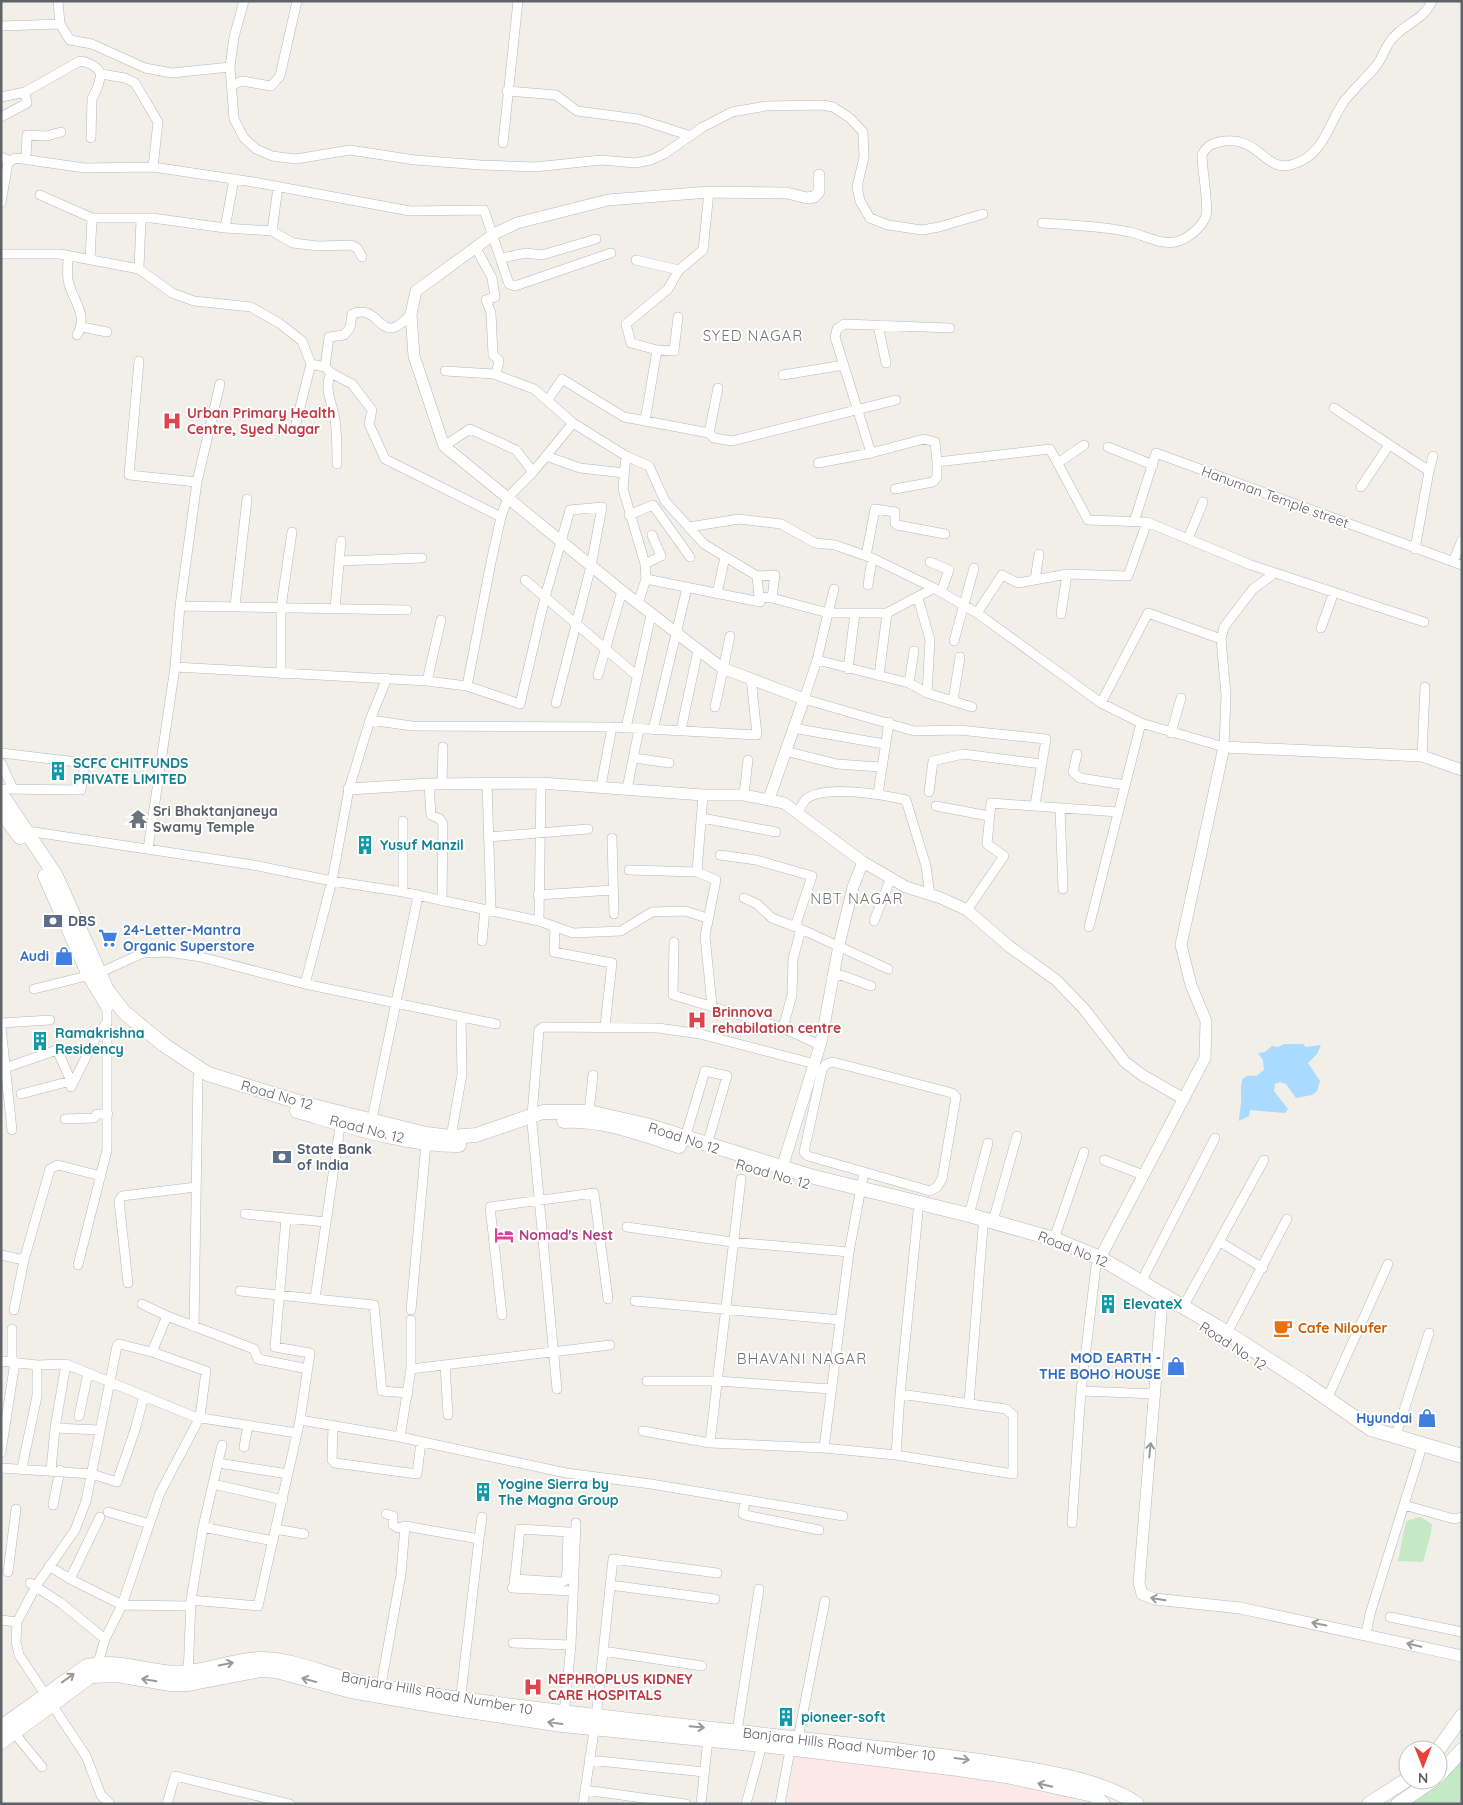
<svg xmlns="http://www.w3.org/2000/svg" width="1463" height="1805" viewBox="0 0 1463 1805" font-family="Quicksand,sans-serif">
<style>
.medical{fill:#fce8e6}
.green{fill:#c5e8c5}
.water{fill:#aadaff}
.lines{fill:none;stroke-linecap:round;stroke-linejoin:round}
.minor-casing{stroke:#b5b8bc;stroke-width:10}
.tertiary-casing{stroke:#b5b8bc;stroke-width:12}
.secondary-casing{stroke:#b6babf;stroke-width:15}
.minor{stroke:#fff;stroke-width:9}
.tertiary{stroke:#fff;stroke-width:11}
.secondary{stroke:#fff;stroke-width:14}
.oneway{stroke:#979a9d}
.labels{text-anchor:middle;stroke-width:4;stroke-linejoin:round;paint-order:stroke}
.health-label{font-size:14px;font-weight:bold;fill:#be3a42;stroke:#fff;text-anchor:start}
.street-label{font-size:14px;fill:#5f6368;stroke:#fff}
.culture-label{font-size:14px;font-weight:bold;fill:#0d838f;stroke:#fff;text-anchor:start}
.worship-label{font-size:14px;font-weight:bold;fill:#5b616d;stroke:#fff;text-anchor:start}
.service-label{font-size:14px;font-weight:bold;fill:#4e5e75;stroke:#fff;text-anchor:start}
.shop-label{font-size:14px;font-weight:bold;fill:#366cbe;stroke:#fff;text-anchor:end}
.hotel-label{font-size:14px;font-weight:bold;fill:#b23c85;stroke:#fff;text-anchor:start}
.food-label{font-size:14px;font-weight:bold;fill:#c56008;stroke:#fff;text-anchor:start}
.neighbourhood-label{font-size:15px;letter-spacing:1px;fill:#70757a;stroke:#fff}
</style>
<rect width="100%" height="100%" fill="#f1efe8"/>
<!-- medical -->
<path class="medical" d="M795,1752L969,1771L1074,1793L1072,1804H787Z"/>
<!-- green -->
<path class="green" d="M1420,1517L1432,1524L1431,1533L1423,1562L1398,1561L1406,1521Z
M1462,1758V1804H1402Z"/>
<!-- water -->
<path class="water" d="M1284,1044H1303L1306,1047L1321,1045L1317,1054L1308,1063L1320,1081L1317,1091L1312,1095L1296,1098L1286,1084L1280,1082L1275,1084L1274,1091L1288,1109L1285,1113L1250,1110L1249,1116L1239,1121C1239,1113 1242,1104 1241,1097C1241,1085 1239,1073 1256,1076L1264,1070L1263,1060L1258,1053L1265,1052L1272,1046L1278,1047Z"/>
<g class="lines">
<!-- minor casing -->
<g class="minor-casing">
<path id="minor" d="M58,1L60,24L70,40L92,44L145,68L172,73L230,67
M244,1L234,37L230,67L234,119L244,138L256,149L272,156L296,159L350,150L415,160L481,165L535,167L601,160L635,163L651,160L664,154L703,127L732,112L766,106L823,105L833,107L850,118L863,132L864,157L857,187L860,201L870,218L888,225L922,230L939,227L983,214
M1,26L60,24
M233,85L242,81L271,86L280,76L297,1
M507,91L556,95L577,111L638,119L691,136
M1,97L25,92L80,61C88,62 97,66 101,74L125,78L135,83L158,122L153,167
M1,117L27,103L25,92
M91,138L92,99L98,86L101,74
M503,143L518,1
M1,157L6,159L8,163
M26,158L27,135L47,136L61,132
M40,195L92,218H152L225,228L272,231L293,243L318,246L351,245L357,248L362,257
M1,203L8,163L15,158L85,168L153,167L253,182L410,211L484,210L509,284L515,286L611,253
M1042,223C1071,225 1101,226 1130,232C1143,235 1161,245 1175,242C1187,240 1202,227 1206,216C1209,205 1202,170 1202,155C1206,147 1210,144 1219,142C1260,133 1264,175 1294,164C1324,155 1329,122 1345,100C1355,88 1366,78 1376,66C1382,59 1384,50 1389,43C1400,25 1423,22 1432,1
M225,228L234,179
M272,231L278,187
M476,248L492,278L495,297L486,300L491,313L493,355L499,360L496,375
M1,254H60L139,269L172,293L194,301L251,307L279,323L302,341L311,364L296,423
M68,256C68,264 67,273 68,280C72,300 89,315 77,335
M502,258L526,253L542,255L596,239
M90,260L92,218
M636,260L679,270
M139,269L141,219
M878,325L886,363
M82,327L107,332
M657,350L674,351L678,317
M139,361L129,475L197,482
M311,364L325,367L331,373L352,384L372,410L369,424L385,459L501,517
M325,367L329,337L344,335L350,328L352,314C383,302 378,351 411,314
M445,371L494,374L534,389L573,423L626,456L649,466L665,501L704,544L757,576L759,597
M331,373C323,389 333,404 335,420C337,434 337,449 337,464
M783,375L844,365
M548,400L562,379L624,417L709,433L714,438L732,441L896,400
M1334,408L1429,471L1415,549
M645,421L657,350L631,343L626,324L668,289L679,270L703,250L709,192
M709,433L718,388
M444,446L470,429L516,450L533,472
M1108,447L1153,465
M871,453L835,337L837,329L844,324L950,328
M546,456L580,468L624,473
M626,456L623,489L645,564L646,579L638,603
M818,463L871,453L924,439L935,442L937,462L1050,449L1088,520L1147,522L1251,565L1424,622
M1058,463L1084,445
M1429,471L1433,456
M1361,487L1389,445
M895,489L933,482L937,477V462
M629,515L653,505L690,557
M1134,522L1156,453L1462,565
M689,527L739,519L781,524L815,543L835,545L872,558L934,588L977,613L1101,703L1141,723L1224,747L1226,695L1221,639L1224,627L1253,589L1275,573
M1188,539L1203,502
M866,556L875,509L895,512V523L897,525L945,534
M339,561L422,558
M930,562L949,570L941,592
M1453,562L1462,540
M645,564L661,556L652,535
M757,576L775,575L772,598
M646,579L760,602L759,597L772,598L828,613L817,660L804,699L914,731L959,730L1046,739L1035,805
M525,580L637,676
M1035,580L1039,554
M868,585L872,558
M834,589L828,613H887L934,588
M717,594L725,557
M918,598L930,640L927,693
M180,606L407,610
M235,606L247,499
M335,608L341,541
M977,613L1002,575L1018,583L1067,574L1128,576L1147,522
M1061,614L1067,574
M1321,628L1334,592
M954,641L974,568
M817,660L909,683L927,693L972,707
M175,667L427,681L467,686L520,704L545,597L570,510L602,507L591,566L556,703
M848,669L855,613
M281,674V607L292,532
M598,675L622,591
M879,676L887,613
M427,681L441,620
M909,683L914,651
M467,686L491,562L501,517L508,497L533,472L573,423
M953,701L960,657
M1101,703L1148,613L1221,639
M715,707L730,636
M370,720L412,726L612,727L757,735L751,678
M626,728L651,615
M793,728L884,744
M653,730L687,588
M681,730L698,650
M1171,733L1181,698
M785,751L837,764L880,767
M1,753L85,763L81,790L1,789
M1077,754L1073,772L1080,778L1125,785
M1422,756L1425,687
M634,758L669,763
M1,763L13,789
M487,783L491,910
M429,784L431,815L440,819L443,824L442,901
M442,784L443,747
M601,786L612,727
M627,789L639,729
M929,792L933,761L963,754L1042,764
M878,794L889,722
M744,795L748,760
M936,806L989,816
M1060,808L1063,889
M798,812C800,809 803,802 806,799C825,784 884,795 906,800L926,866L930,895
M702,818L776,832
M403,821V892
M27,831L253,865L332,881L403,892L539,921L573,933L621,931L652,912L685,911L707,918
M488,837L588,829
M612,838L614,914
M148,849L175,667L180,606L197,482L220,384
M720,855L756,860L812,876L795,927
M629,870L697,872L716,880L705,936L712,1006
M697,872L703,795
M538,895L613,890
M744,898L757,904L772,918L801,929L888,969
M967,910L1004,856L987,844L991,803L1118,812
M539,921L541,783
M874,921L891,878
M1089,927L1141,723
M555,929L554,952L612,963L605,1026
M482,941L485,909
M674,942L673,995L783,1028L820,1045
M832,978L841,975L871,986
M305,984L332,881L349,789L370,720L387,678
M34,989L99,973L143,953L168,952L201,957L305,984L496,1024
M1,1023L50,1020
M1,1027L12,1130
M783,1028L792,995L793,959L801,929
M5,1068L57,1050L71,1081L21,1094
M71,1087L96,1037L105,1025
M589,1112L593,1075
M532,1115L539,1030L543,1027L658,1028L700,1034L815,1064
M65,1119L94,1118L97,1114H108
M372,1119L418,896
M532,1123L557,1389
M451,1137L462,1074L461,1017
M685,1138L705,1071L727,1076L707,1145
M1104,1160L1143,1175
M245,1214L326,1222
M969,1215L988,1143
M993,1221L1017,1136
M627,1227L732,1242L849,1252
M1054,1239L1084,1152
M1220,1242L1263,1268
M1,1255L24,1260
M78,1265L107,1150V1005
M1141,1282L1215,1138
M128,1283L119,1201L122,1196L196,1187
M240,1291L374,1305L382,1391L408,1393
M315,1298L341,1120
M635,1301L840,1320
M142,1304L167,1316
M1183,1307L1264,1160
M14,1310L24,1260L50,1169L58,1165L101,1176
M411,1310L426,1144
M502,1315L490,1207L594,1193L608,1299
M194,1327L198,1077
M1227,1333L1287,1219
M152,1352L167,1316L254,1349L258,1359L308,1369
M1,1361L37,1365L66,1364L195,1417L297,1433
M12,1362V1329
M445,1365L448,1415
M411,1369L610,1345
M647,1381H717L831,1389
M1081,1391L1156,1394
M1327,1399L1388,1264
M969,1403L983,1227
M79,1416L88,1373
M300,1420L400,1437L411,1369V1320
M333,1425L332,1460L335,1463L417,1474L421,1442
M55,1428L100,1430
M643,1431L710,1443L824,1448L896,1455L1013,1474V1415L1006,1409L900,1394
M400,1437L566,1473L651,1484L843,1516
M1395,1438L1429,1333
M710,1443L741,1179
M244,1447L248,1425
M824,1448L849,1252L864,1172L808,1156L804,1152L822,1070L826,1064L833,1062L952,1093L956,1097L942,1179L937,1187L930,1191L864,1172
M1,1452L15,1362
M896,1455L900,1394L918,1212
M218,1463L288,1474
M1,1468L92,1474L117,1482L135,1430L144,1396
M22,1468L37,1396V1365
M51,1470L55,1428L66,1364
M213,1484L283,1500
M745,1500L743,1514L745,1515L819,1530
M53,1505L60,1470
M1404,1505L1454,1519L1462,1517
M108,1512L150,1524
M386,1514L393,1516V1525L398,1528L405,1526
M1072,1523L1081,1391L1096,1266
M203,1527L273,1541
M275,1529L304,1534
M479,1539L482,1517
M49,1566L70,1579L122,1605L190,1606
M8,1572L16,1509
M70,1579L100,1517
M514,1579L562,1582L566,1580L567,1570
M30,1583L61,1603L105,1639
M610,1585L715,1599
M512,1588L572,1591
M514,1588L520,1529L568,1532L567,1570H573
M191,1600L258,1606L300,1420L310,1353L275,1347L286,1218
M1390,1617L1462,1632
M1,1620L17,1622
M1366,1634L1370,1614L1420,1453
M513,1643L571,1645
M603,1651L702,1666
M98,1663L105,1639L122,1605L160,1493L200,1417L206,1371L152,1352L119,1344L117,1346L86,1501L75,1530L36,1586L17,1622L16,1642L19,1655L86,1756L101,1795L110,1804
M188,1676L191,1600L203,1527L222,1445
M380,1691L401,1574L405,1526L479,1539L460,1703
M564,1714L571,1645L576,1523
M11,1729L42,1767
M737,1731L759,1589
M797,1743L825,1601
M589,1760L704,1772
M585,1790L686,1804
M167,1804L175,1776L290,1804
M583,1804L596,1718L613,1559L717,1573
M701,1804L708,1739
M746,1804L762,1745
M780,1804L790,1750"/>
</g>
<!-- tertiary casing -->
<g class="tertiary-casing">
<path id="tertiary" d="M349,789L429,784L541,783L703,795H744L784,803L863,862L906,887L941,898L967,910L1010,947L1056,980L1084,1009L1125,1062L1142,1075L1184,1099
M769,799L804,699L722,668L622,591L444,446L414,356L411,314L416,291L494,234L517,223L608,200L709,192L787,193L807,198L814,197L819,192V175
M782,1168L821,1042L839,945L853,887L863,862
M1100,1258L1205,1058L1206,1021L1191,985L1181,945L1224,747L1422,756L1462,770
M1162,1302L1139,1583L1142,1594L1155,1599L1240,1608L1462,1656"/>
</g>
<!-- secondary casing -->
<g class="secondary-casing">
<path id="secondary" d="M1,794L56,876L107,990L124,1012L164,1045L208,1074L305,1104L426,1134L451,1137L476,1135L543,1112H589L646,1125L810,1176L969,1215L1054,1239L1100,1258L1216,1326L1302,1381L1371,1429L1462,1456
M1,811L20,837
M45,876L89,975L107,1005
M297,1111C346,1125 408,1146 459,1145
M564,1121C603,1119 642,1134 679,1146
M1,1727L87,1666C121,1658 153,1676 188,1672C212,1670 236,1659 261,1659C291,1659 322,1673 350,1680C386,1689 424,1694 461,1699C631,1723 802,1736 972,1760C1018,1767 1100,1777 1137,1804
M1,1742L91,1676L117,1675L171,1684H188L261,1670L276,1671L351,1691L449,1708L562,1725L762,1745L958,1769L1006,1776L1093,1795L1103,1804
M1438,1750L1462,1716
M1438,1776L1462,1750
M1369,1804L1408,1779
M1398,1804L1433,1780"/>
</g>
<!-- minor -->
<use href="#minor" class="minor"/>
<!-- tertiary -->
<use href="#tertiary" class="tertiary"/>
<!-- secondary -->
<use href="#secondary" class="secondary"/>
</g>
<!-- one-way arrows -->
<defs><path id="oneway-shaft" d="M-6 0H5M1.5-3L5.5 0L1.5 3" fill="none" stroke-width="1.6" stroke-linecap="round" stroke-linejoin="round" transform="scale(1.25)"/></defs>
<g class="oneway">
<use href="#oneway-shaft" transform="translate(1150 1450) rotate(-84)"/>
<use href="#oneway-shaft" transform="translate(1158 1599) rotate(-170)"/>
<use href="#oneway-shaft" transform="translate(1319 1624) rotate(-168)"/>
<use href="#oneway-shaft" transform="translate(1414 1645) rotate(-167)"/>
<use href="#oneway-shaft" transform="translate(226 1664) rotate(-12)"/>
<use href="#oneway-shaft" transform="translate(68 1678) rotate(-36)"/>
<use href="#oneway-shaft" transform="translate(149 1680) rotate(-171)"/>
<use href="#oneway-shaft" transform="translate(309 1680) rotate(-165)"/>
<use href="#oneway-shaft" transform="translate(555 1723) rotate(-172)"/>
<use href="#oneway-shaft" transform="translate(697 1727) rotate(5)"/>
<use href="#oneway-shaft" transform="translate(962 1759) rotate(8)"/>
<use href="#oneway-shaft" transform="translate(1045 1785) rotate(-167)"/>
</g>
<!-- icons -->
<defs>
<g id="hospital-bare" transform="scale(1.5)"><path d="M-5-5h3v3.5h4V-5h3V5h-3V1.5h-4V5h-3Z" fill="#e0444e" stroke="#fff" stroke-width="2.5" paint-order="stroke"/></g>
<g id="building-bare" transform="scale(1.5)"><path d="M-4-6H4V6H1V3H-1V6H-4ZM-2.5-4.3h1.7v1.8h-1.7ZM.8-4.3h1.7v1.8H.8ZM-2.5-1h1.7V.8h-1.7ZM.8-1h1.7V.8H.8Z" fill="#0f9aa8" stroke="#fff" stroke-width="2.5" paint-order="stroke"/></g>
<g id="temple-bare" transform="scale(1.5)"><path d="M0-6L5-2H3V0L6.5 2.5H4V6H1.5V3h-3V6H-4V2.5H-6.5L-3 0V-2H-5Z" fill="#6b7280" stroke="#fff" stroke-width="2.5" paint-order="stroke"/></g>
<g id="bank-bare" transform="scale(1.5)"><path d="M-6-4H6V4H-6ZM0-2.3a2.3 2.3 0 1 0 0 4.6a2.3 2.3 0 1 0 0-4.6Z" fill="#5c6f8a" stroke="#fff" stroke-width="2.5" paint-order="stroke"/></g>
<g id="supermarket-bare" transform="scale(1.5)"><path d="M-6-5.5h2.5l.6 2H6L4.5 2H-2.5L-4.4-4H-6ZM-1.5 3.2a1.3 1.3 0 1 0 .1 0ZM3 3.2a1.3 1.3 0 1 0 .1 0Z" fill="#3f7fe0" stroke="#fff" stroke-width="2.5" paint-order="stroke"/></g>
<g id="shop-bare" transform="scale(1.5)"><path d="M-5-2.5h2.3a2.7 3.5 0 0 1 5.4 0H5L5.5 6h-11ZM-1.5-2.5h3a1.5 2.3 0 0 0-3 0Z" fill="#3f7fe0" stroke="#fff" stroke-width="2.5" paint-order="stroke"/></g>
<g id="hotel-bare" transform="scale(1.5)"><path d="M-6-4.5h1.5V1H6V5H4.5V3h-9V5H-6ZM-4 0a1.8 1.8 0 1 1 3.6 0ZM.5 0V-2.5h3Q6-2.5 6 0Z" fill="#d1479c" stroke="#fff" stroke-width="2.5" paint-order="stroke"/></g>
<g id="cafe-bare" transform="scale(1.5)"><path d="M-5.5-4.5H6V0H3Q3 3.5 0 3.5H-2.5Q-5.5 3.5-5.5 0ZM3-3.2v2h1.7v-2ZM-6 4.5H4V6H-6Z" fill="#e8710a" stroke="#fff" stroke-width="2.5" paint-order="stroke"/></g>
</defs>
<g fill-rule="evenodd">
<use href="#hospital-bare" x="172" y="421"/>
<use href="#building-bare" x="58" y="771"/>
<use href="#temple-bare" x="138" y="819"/>
<use href="#building-bare" x="365" y="845"/>
<use href="#bank-bare" x="53" y="921"/>
<use href="#supermarket-bare" x="108" y="938"/>
<use href="#shop-bare" x="64" y="956"/>
<use href="#hospital-bare" x="697" y="1020"/>
<use href="#building-bare" x="40" y="1041"/>
<use href="#bank-bare" x="282" y="1157"/>
<use href="#hotel-bare" x="504" y="1235"/>
<use href="#building-bare" x="1108" y="1304"/>
<use href="#cafe-bare" x="1283" y="1328"/>
<use href="#shop-bare" x="1176" y="1366"/>
<use href="#shop-bare" x="1427" y="1418"/>
<use href="#building-bare" x="483" y="1492"/>
<use href="#hospital-bare" x="533" y="1687"/>
<use href="#building-bare" x="786" y="1717"/>
</g>
<g class="labels">
<!-- health labels -->
<g class="health-label">
<text x="187" y="418">Urban Primary Health<tspan x="187" dy="16">Centre, Syed Nagar</tspan></text>
<text x="712" y="1017">Brinnova<tspan x="712" dy="16">rehabilation centre</tspan></text>
<text x="548" y="1684">NEPHROPLUS KIDNEY<tspan x="548" dy="16">CARE HOSPITALS</tspan></text>
</g>
<!-- street labels -->
<g class="street-label">
<text transform="translate(1275 497) rotate(20)" y="5">Hanuman Temple street</text>
<text transform="translate(277 1095) rotate(16)" y="5">Road No 12</text>
<text transform="translate(367 1129) rotate(14)" y="5">Road No. 12</text>
<text transform="translate(684 1138) rotate(18)" y="5">Road No 12</text>
<text transform="translate(773 1174) rotate(16)" y="5">Road No. 12</text>
<text transform="translate(1073 1249) rotate(22)" y="5">Road No 12</text>
<text transform="translate(1233 1346) rotate(33)" y="5">Road No. 12</text>
<text transform="translate(437 1693) rotate(10)" y="5">Banjara Hills Road Number 10</text>
<text transform="translate(839 1744) rotate(7)" y="5">Banjara Hills Road Number 10</text>
</g>
<!-- culture labels -->
<g class="culture-label">
<text x="73" y="768">SCFC CHITFUNDS<tspan x="73" dy="16">PRIVATE LIMITED</tspan></text>
<text x="380" y="850">Yusuf Manzil</text>
<text x="55" y="1038">Ramakrishna<tspan x="55" dy="16">Residency</tspan></text>
<text x="1123" y="1309">ElevateX</text>
<text x="498" y="1489">Yogine Sierra by<tspan x="498" dy="16">The Magna Group</tspan></text>
<text x="801" y="1722">pioneer-soft</text>
</g>
<!-- worship labels -->
<g class="worship-label">
<text x="153" y="816">Sri Bhaktanjaneya<tspan x="153" dy="16">Swamy Temple</tspan></text>
</g>
<!-- service labels -->
<g class="service-label">
<text x="68" y="926">DBS</text>
<text x="297" y="1154">State Bank<tspan x="297" dy="16">of India</tspan></text>
</g>
<!-- shop labels -->
<g class="shop-label">
<text x="123" y="935" text-anchor="start">24-Letter-Mantra<tspan x="123" dy="16">Organic Superstore</tspan></text>
<text x="49" y="961">Audi</text>
<text x="1161" y="1363">MOD EARTH -<tspan x="1161" dy="16">THE BOHO HOUSE</tspan></text>
<text x="1412" y="1423">Hyundai</text>
</g>
<!-- hotel labels -->
<g class="hotel-label">
<text x="519" y="1240">Nomad's Nest</text>
</g>
<!-- food labels -->
<g class="food-label">
<text x="1298" y="1333">Cafe Niloufer</text>
</g>
<!-- neighbourhood labels -->
<g class="neighbourhood-label">
<text x="753" y="341">SYED NAGAR</text>
<text x="857" y="904">NBT NAGAR</text>
<text x="802" y="1364">BHAVANI NAGAR</text>
</g>
</g>
<!-- border -->
<rect width="1463" height="1805" fill="none" stroke="#5f6368" stroke-width="5"/>
<!-- north arrow -->
<g transform="translate(1423 1765) rotate(180)"><circle r="24" fill="#ffffff" stroke="#bfc1c3"/>
<path d="M0-4L9 19L0 12L-9 19Z" fill="#ea4335"/>
<text y="-8" font-size="14" font-weight="bold" text-anchor="middle" fill="#5f6368">N</text>
</g>
</svg>
